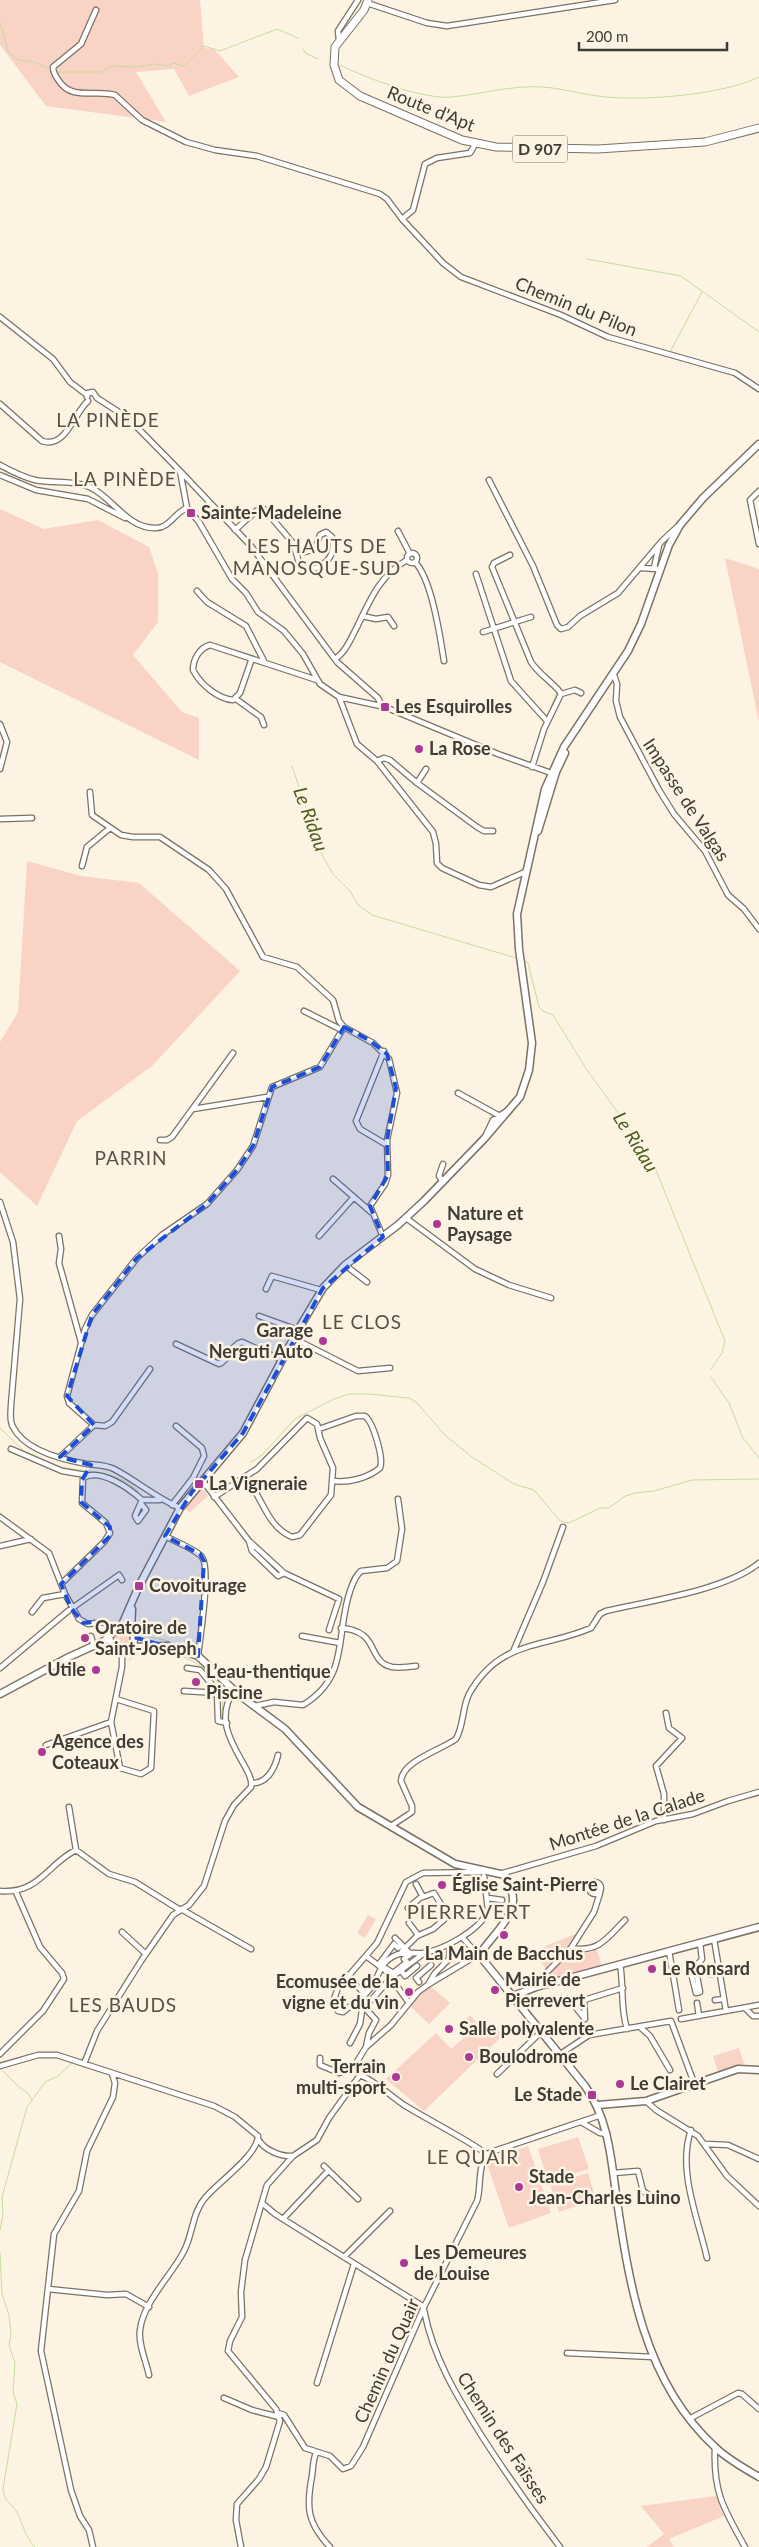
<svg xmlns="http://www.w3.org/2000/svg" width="759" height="2547" viewBox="0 0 759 2547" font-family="Lato,sans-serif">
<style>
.green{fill:#f8d3c6}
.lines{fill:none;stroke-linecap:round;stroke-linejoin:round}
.stream{stroke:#c7db9d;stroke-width:1}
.street-casing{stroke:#7a7263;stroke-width:7}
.secondary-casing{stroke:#7a7263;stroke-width:9}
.primary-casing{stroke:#7a7263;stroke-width:9}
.street{stroke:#fff;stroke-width:4.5}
.secondary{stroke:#fff;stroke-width:6}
.primary{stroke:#fff;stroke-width:7}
.marked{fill:#1d4ed8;fill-opacity:0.2;stroke:#1d4ed8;stroke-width:4;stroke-dasharray:10 6;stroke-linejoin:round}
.poi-dot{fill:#ac3993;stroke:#fcf3e3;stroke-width:2}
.labels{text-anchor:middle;stroke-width:5;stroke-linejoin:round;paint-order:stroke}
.shield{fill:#fcf3e3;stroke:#787269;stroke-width:1}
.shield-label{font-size:16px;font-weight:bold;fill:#3f3b35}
.street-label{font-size:18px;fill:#3f3b35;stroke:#fcf3e3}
.poi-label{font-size:18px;font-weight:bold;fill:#3f3b35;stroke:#fcf3e3;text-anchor:start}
.neighbourhood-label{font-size:19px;letter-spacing:1px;fill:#595244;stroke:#fcf3e3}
.water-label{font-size:19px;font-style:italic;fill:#4c5e1c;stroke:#fcf3e3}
.quarter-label{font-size:20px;letter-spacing:1px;fill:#595244;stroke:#fcf3e3}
</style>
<rect width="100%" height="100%" fill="#fcf3e3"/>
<!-- green -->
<path class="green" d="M0,0H200L204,48L214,49L239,77L189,96L174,69L136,72L166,122L46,106L0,45Z
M0,509L44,529L98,520L149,547L158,573V622L133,655L182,712L199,718V760L0,662Z
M725,558L759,569V722Z
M27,861L81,876L139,883L240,971L152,1066L77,1121L37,1206L0,1172V1042L18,1012Z
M197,1489L204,1490L208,1496L189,1513L184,1507Z
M113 1639a9 9 0 1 1 18 0a9 9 0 1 1-18 0Z
M368,1915L376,1919L365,1938L357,1933Z
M575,1934L578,1936L546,1968L535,1957L546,1946Z
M597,1950L602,1967L544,1980L563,1959Z
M429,1985L450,2003L429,2024L410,2006Z
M470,2015L482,2029L491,2023L503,2035L424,2111L386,2079L436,2033L451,2049L468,2034L460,2025Z
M739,2048L744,2064L718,2072L713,2056Z
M578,2137L589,2169L548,2182L538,2149Z
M528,2146L551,2213L509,2228L486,2161Z
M588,2173L596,2200L559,2212L550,2184Z
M716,2496L724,2516L669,2539L674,2547H647L664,2534L641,2506Z"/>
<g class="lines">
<!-- stream -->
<path class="stream" d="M0,22L8,51L18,60L34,62L48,68
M303,49L305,53L318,59
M340,65C366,78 424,100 452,97C482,94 512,85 542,87C561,88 580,94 598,96C638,102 724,95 759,77
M56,72H101L112,66L136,67L155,64L167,66L173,63L184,66L204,46L220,51L277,29L298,38
M587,259L681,276L759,332
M670,352L702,292
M509,614L510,619
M515,631L529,662
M532,667L557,692L547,717
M292,766L321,853L333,874L350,891L358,905L372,915L516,958
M523,960L528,963L539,1007L543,1011L553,1015L587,1070L651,1158L725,1341L722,1353L711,1369
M711,1377L729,1403L743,1438L759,1458
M0,1428L24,1451L41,1459
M251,1462L262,1455L295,1419L334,1399L349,1394H369L409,1398L416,1402L446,1436L472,1457L514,1484L534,1490L560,1521L569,1523L600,1508H609L625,1496L635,1493L654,1491L692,1480L759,1479
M51,1464C84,1475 110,1466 138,1491
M136,1610L135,1625L141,1635L169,1641
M129,1660C151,1635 211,1662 222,1691C224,1698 222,1710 222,1718
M211,1856L220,1826
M182,1906L190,1900
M146,1950L174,1911
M134,1967L140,1958
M100,2022L129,1973
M79,2060L85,2056L92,2038
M0,2068C5,2073 23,2092 28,2093L32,2100
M0,2230L3,2214L2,2197L27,2107L45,2082L58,2076L72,2063
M0,2253L2,2294L9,2315L11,2334L9,2345L15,2363L13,2392L17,2404L3,2489C4,2501 11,2503 17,2512C23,2524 25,2537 35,2547"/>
<!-- street casing -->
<g class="street-casing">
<path id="street" d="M367,3L427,23L447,26L615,0
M96,10L81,44L53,67C53,73 56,77 59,81C72,101 96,89 115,95L142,120L186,142L215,150L257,156L380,194L387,199L402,219L443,263L461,277L561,315L608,337L735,373L759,389
M339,40L338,31L358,0
M402,219L413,210L425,164L437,158L470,153L476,143
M0,317L53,359L70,382L87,395
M87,397L88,393L93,392L97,398
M97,398L128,418L180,471L187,508L199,522L232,579L246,593L258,612L284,631L303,654L320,684L339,697L357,744L377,761L433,832L436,844L437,863L442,868L479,885L491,887L525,872
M0,404L42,441C66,449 74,413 88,401
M0,465C11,471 23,477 35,480C55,484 78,479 95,490C116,503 129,528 155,528C169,529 175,512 187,508
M181,472L251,546L337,662L378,698L382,707
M0,475L36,490L88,499L125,518
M489,480L533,566L557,625L561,629L568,627L580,616L618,593L662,541L677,527
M759,491L750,500L759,544
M235,530L256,511L264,509L299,550L305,552L315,549L320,535L326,532L332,537C337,555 325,568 307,570L300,566L294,546
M398,531L410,554
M407 558a5 5 0 1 1 10 0a5 5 0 1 1-10 0Z
M510,555L494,563L492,567L531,662C538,674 558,686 561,694L544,729L532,767
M415,562C432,580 440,636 444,661
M641,568L657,569
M654,568L659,545
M476,574L511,681L547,721
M197,591L207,602L246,626L265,663L317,680
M362,616L376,619L388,617L394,626
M483,632L531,617
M335,659C346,652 351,638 357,627C370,600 380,575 407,560
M251,661L240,693L233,700C218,699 200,684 193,670C193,660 199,648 210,645L265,663
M614,675L617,684L616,701L620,717L659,790L674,814L705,851L728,895L744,909L759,929
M561,694L575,690L581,693
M339,697L385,707L498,754L554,774
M236,699L261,717L264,725
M0,724L7,742L0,769
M377,761L384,758L390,760L417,783L477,827L484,831H493
M417,783L426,769
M90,792L92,815L121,835L133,837H160L209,870L226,889L263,957L297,967L333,1000L339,1021L344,1027L373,1043L389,1059L397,1093L387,1140L388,1175L385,1184L370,1206L383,1237
M0,819L32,818
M82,866L87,847L110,828
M304,1011L342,1030
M384,1051L356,1121L360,1129L387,1145
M458,1093L498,1115
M193,1109L267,1097
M485,1137L493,1120L508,1110
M160,1140H167L172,1137L233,1053
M333,1179L371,1212
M443,1182L439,1176L443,1164
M0,1202L13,1242L20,1299L11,1405C11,1412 9,1420 13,1427C25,1451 64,1460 87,1464C96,1465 106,1465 114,1469C137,1481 156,1498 180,1508
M406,1218L475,1269L509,1285L551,1298
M59,1236L61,1249L59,1263L81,1342
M319,1236L354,1197
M345,1265L367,1282
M266,1289L272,1276L321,1290
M259,1316L298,1330
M293,1338L358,1371L390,1368
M176,1344L219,1364C230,1360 230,1345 242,1342L282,1360
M94,1425L105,1426L112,1422L150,1369
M319,1429L356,1416H365C373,1422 384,1458 380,1468C368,1478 349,1483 333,1481
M11,1449L62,1471L86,1475
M60,1457L94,1425L69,1403L67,1396L85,1329L92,1315L137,1258L162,1235L207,1204L237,1170L253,1146L272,1087L320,1067L344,1027
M202,1480L249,1541L284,1573L339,1599L329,1630
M214,1497L257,1469L307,1418L317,1424L320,1438L333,1468L331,1495L300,1535L292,1537C266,1526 263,1497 245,1477
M142,1500H160
M172,1505L193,1478L204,1456L202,1448L176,1426
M0,1517L49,1553L65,1594L79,1619L88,1624L104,1622L113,1630
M165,1536C174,1541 197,1550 202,1557C211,1569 200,1638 198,1656
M249,1541L252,1551L278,1576L284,1573
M0,1546L31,1539
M61,1584L104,1542L110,1533L106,1523L82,1503L83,1478C100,1467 130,1489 142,1500L135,1516L138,1521L146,1510L142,1505
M32,1612L43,1598L65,1594
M341,1628C349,1629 357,1630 364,1636C376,1646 373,1663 392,1667C400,1668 409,1667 416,1666
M91,1636L94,1647
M302,1636L340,1643
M513,1652L543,1582L563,1527
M0,1668L68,1611L119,1575L122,1580
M187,1668L200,1670L217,1691L218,1721L227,1723
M184,1691L218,1693
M255,1706L274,1702L303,1705C350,1677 335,1635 350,1591C353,1583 355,1576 361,1571L387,1568L397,1561L402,1529L398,1499
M111,1722L120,1768L141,1774L151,1768L154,1711L116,1699
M46,1745L111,1722L122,1667V1652
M252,1783C267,1784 275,1768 278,1755
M69,1807L76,1850
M664,1820V1794L656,1766L682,1738L669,1728L666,1713
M391,1826L412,1812V1806L401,1781C402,1761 441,1750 456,1739C464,1725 462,1708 469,1694C500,1639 542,1649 591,1628L600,1614L606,1611C648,1601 727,1590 759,1563
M482,1872L423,1873L406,1882L377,1943L338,1988L334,1999L338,2011L343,2012C351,2005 362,1999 369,1990C381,1978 376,1964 396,1955C404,1951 415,1954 423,1953C443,1950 481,1930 488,1910L484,1876
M503,1873L596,1846L656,1821L693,1814L728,1801L759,1792
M589 1888a6 6 0 1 1 12 0a6 6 0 1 1-12 0Z
M416,1884L423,1897
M0,1891C40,1894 47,1864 76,1850L109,1874L135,1882L180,1910
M488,1898L502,1900
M181,1909L251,1949
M409,1923L418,1935
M122,1932L146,1954
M462,1937L477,1954
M395,1938L403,1946
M714,1939L726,2011
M394,1944L398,1948L400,1945L411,1954L404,1959L407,1962L393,1973L379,1964Z
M571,1948L594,1912L600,1893
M669,1951L679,2010
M403,1954L402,1951L417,1936L433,1929L448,1916L434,1893L420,1898L408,1908
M366,1956L386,1971L409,2003
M620,1964C624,1986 620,2008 627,2029
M695,1966L700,1992L696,1993L691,1973C693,1967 699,1964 702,1959L700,1943
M401,1970L405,1976L417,1966
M710,1974L720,1973
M419,1982L416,1978L431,1965
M429,1983L435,1973L449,1959L450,1944
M355,1984L365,1994
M536,1987L539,1980L571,1948C599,1953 607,1938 625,1920
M584,2000L574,2005L585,2019L584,2000L623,1988
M715,2000L724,1999
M697,2003L699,2016
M363,2006L376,2020L369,2033L366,2047
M745,2008L753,2016H759
M681,2019L759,2005
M640,2027L650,2036L670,2070
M350,2043L360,2024L362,2010L392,1977L423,1954
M0,2054L43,2011L64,1979L62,1973L40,1947L16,1892
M559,2055L589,2035L671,2021L694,2083
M320,2058V2065L339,2073L355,2067
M84,2064L97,2031L141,1961L173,1915L189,1905L204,1886L225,1821L234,1805L251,1787C256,1768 206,1730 234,1691
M0,2066L38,2055H57L214,2106L235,2117L258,2136C258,2155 217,2183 205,2198C192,2213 193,2234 184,2251C172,2275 143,2302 140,2330C138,2344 146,2361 149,2375
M497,2074L541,2032
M360,2075L355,2065L366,2047L391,2025L418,1992L429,1984L479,1954
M360,2075C377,2082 389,2095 404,2105C432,2122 461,2136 487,2154
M646,2101L656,2110L698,2136L727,2176L759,2206
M581,2122L600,2133L607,2134
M691,2130C677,2170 698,2218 707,2258
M258,2139C264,2150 281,2157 293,2156
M705,2144L728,2145L759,2159
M324,2166L358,2199
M613,2173L638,2171L643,2191L649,2195
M262,2203L275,2214L424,2307
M283,2219L328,2171
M344,2257L390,2211
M48,2289L107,2295L126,2294L149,2307
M424,2310C433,2358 458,2398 483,2438C507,2475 533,2512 560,2547
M567,2353L653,2357
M317,2383L354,2264
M224,2398L252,2410L279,2417
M278,2413L284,2415L305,2448L330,2456L343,2469L351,2466L363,2447L424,2307L477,2201C482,2187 476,2161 491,2152L601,2115
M689,2419L738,2393L742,2394L759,2409
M715,2448C713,2493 724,2509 745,2547
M316,2453C313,2460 313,2468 312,2476C306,2507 307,2523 330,2547
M93,2547L89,2530L80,2516L71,2490L41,2351L54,2234L79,2191L87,2151L113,2097L115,2083L112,2074
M241,2547L236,2520L237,2504L259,2479L266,2467L280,2421L276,2409L228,2351L230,2341L242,2317L241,2292L245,2260L267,2185L293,2156L317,2140L329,2118L360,2075"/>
</g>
<!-- secondary casing -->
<g class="secondary-casing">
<path id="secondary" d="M538,831L556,772L565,753
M121,1627L139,1586L180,1508L243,1433L298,1330L323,1288L345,1265L398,1225L424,1201L484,1139L520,1097L529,1070L532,1043L519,949L517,914L545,789L564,747L628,651L641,624L669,545L680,525L703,498L759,444
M131,1630L132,1609
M132,1647L168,1646L198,1656L238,1694L285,1729L358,1807L455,1864L505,1875C508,1882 514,1892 513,1901C512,1922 479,1949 480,1956L585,2086C608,2118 611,2157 616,2194C629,2284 644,2382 715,2447C727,2459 744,2468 759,2477
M0,1694L69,1657L104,1641L119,1627L131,1630C136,1638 135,1646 126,1651H118L111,1645L109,1636
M513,1996L536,1987L759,1927
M598,2105L646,2101L738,2069L759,2070"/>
</g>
<!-- primary casing -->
<g class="primary-casing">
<path id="primary" d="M368,0L364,10L335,47L334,65L339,80L360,96L462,140L496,147L598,149L705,142L759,128"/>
</g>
<!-- street -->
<use href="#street" class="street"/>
<!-- secondary -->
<use href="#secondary" class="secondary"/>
<!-- primary -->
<use href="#primary" class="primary"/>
</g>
<!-- marked area -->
<path class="marked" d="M344,1027L369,1040L387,1054L396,1088L387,1140L388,1175L370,1206L383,1237L323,1288L243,1433L192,1492L165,1536L200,1554L204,1561L198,1656L134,1637L127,1626L113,1630L105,1621L83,1623L71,1608L61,1584L110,1536V1527L81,1502L82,1480L91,1465L60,1457L94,1425L67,1396L92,1315L137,1258L207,1204L237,1170L253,1146L272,1087L320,1067Z"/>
<!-- markers -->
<g class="poi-dot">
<rect x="186" y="508" width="10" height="10" rx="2.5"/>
<rect x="380" y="702" width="10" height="10" rx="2.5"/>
<circle cx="419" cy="749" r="5"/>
<circle cx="437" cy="1224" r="5"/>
<circle cx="323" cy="1341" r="5"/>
<rect x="194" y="1479" width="10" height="10" rx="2.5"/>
<rect x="134" y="1581" width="10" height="10" rx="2.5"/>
<circle cx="85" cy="1638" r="5"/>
<circle cx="96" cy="1670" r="5"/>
<circle cx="196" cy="1682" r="5"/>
<circle cx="42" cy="1752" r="5"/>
<circle cx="442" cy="1885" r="5"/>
<circle cx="504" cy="1935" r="5"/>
<circle cx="652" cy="1969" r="5"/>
<circle cx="495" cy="1990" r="5"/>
<circle cx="409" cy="1992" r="5"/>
<circle cx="449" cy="2029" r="5"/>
<circle cx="469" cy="2057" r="5"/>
<circle cx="396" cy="2077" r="5"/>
<circle cx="620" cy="2084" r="5"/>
<rect x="587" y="2090" width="10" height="10" rx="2.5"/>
<circle cx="519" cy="2187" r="5"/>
<circle cx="404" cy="2263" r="5"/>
</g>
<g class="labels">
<!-- shield labels -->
<rect class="shield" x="512.5" y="135.5" width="55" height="27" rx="4"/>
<g class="shield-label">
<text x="540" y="155">D 907</text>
</g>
<!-- street labels -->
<g class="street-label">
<text transform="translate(431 109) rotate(22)" y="6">Route d'Apt</text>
<text transform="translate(576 307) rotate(22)" y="6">Chemin du Pilon</text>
<text transform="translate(686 800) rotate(57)" y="6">Impasse de Valgas</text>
<text transform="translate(627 1820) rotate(-18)" y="6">Montée de la Calade</text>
<text transform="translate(387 2361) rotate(-66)" y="6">Chemin du Quair</text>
<text transform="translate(503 2438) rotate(57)" y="6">Chemin des Faïsses</text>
</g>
<!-- poi labels -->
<g class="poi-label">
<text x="201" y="519">Sainte-Madeleine</text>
<text x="395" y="713">Les Esquirolles</text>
<text x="429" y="755">La Rose</text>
<text x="447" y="1220">Nature et<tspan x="447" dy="21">Paysage</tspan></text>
<text x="313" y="1337" text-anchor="end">Garage<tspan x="313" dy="21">Nerguti Auto</tspan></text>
<text x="209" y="1490">La Vigneraie</text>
<text x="149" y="1592">Covoiturage</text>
<text x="95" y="1634">Oratoire de<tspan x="95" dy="21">Saint-Joseph</tspan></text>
<text x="86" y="1676" text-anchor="end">Utile</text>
<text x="206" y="1678">L’eau-thentique<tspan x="206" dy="21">Piscine</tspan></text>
<text x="52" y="1748">Agence des<tspan x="52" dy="21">Coteaux</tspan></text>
<text x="452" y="1891">Église Saint-Pierre</text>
<text x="504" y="1960" text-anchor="middle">La Main de Bacchus</text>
<text x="662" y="1975">Le Ronsard</text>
<text x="505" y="1986">Mairie de<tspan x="505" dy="21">Pierrevert</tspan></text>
<text x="399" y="1988" text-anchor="end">Ecomusée de la<tspan x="399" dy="21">vigne et du vin</tspan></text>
<text x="459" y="2035">Salle polyvalente</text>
<text x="479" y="2063">Boulodrome</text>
<text x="386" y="2073" text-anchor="end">Terrain<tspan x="386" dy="21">multi-sport</tspan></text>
<text x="630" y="2090">Le Clairet</text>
<text x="582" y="2101" text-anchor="end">Le Stade</text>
<text x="529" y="2183">Stade<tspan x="529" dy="21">Jean-Charles Luino</tspan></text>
<text x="414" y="2259">Les Demeures<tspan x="414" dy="21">de Louise</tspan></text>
</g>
<!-- neighbourhood labels -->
<g class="neighbourhood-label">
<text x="108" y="427">LA PINÈDE</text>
<text x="125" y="486">LA PINÈDE</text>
<text x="317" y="553">LES HAUTS DE<tspan x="317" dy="22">MANOSQUE-SUD</tspan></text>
<text x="131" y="1165">PARRIN</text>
<text x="362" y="1329">LE CLOS</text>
<text x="123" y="2012">LES BAUDS</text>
<text x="473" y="2164">LE QUAIR</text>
</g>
<!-- water labels -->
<g class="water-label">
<text transform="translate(311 819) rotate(70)" y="7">Le Ridau</text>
<text transform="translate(636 1142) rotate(58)" y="7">Le Ridau</text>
</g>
<!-- quarter labels -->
<g class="quarter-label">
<text x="469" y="1919">PIERREVERT</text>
</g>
</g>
<!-- scale -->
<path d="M579 42v8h148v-8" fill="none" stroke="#3f3b35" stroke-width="2.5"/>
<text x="586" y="42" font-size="15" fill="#3f3b35" stroke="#fcf3e3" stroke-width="4" paint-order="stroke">200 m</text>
</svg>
